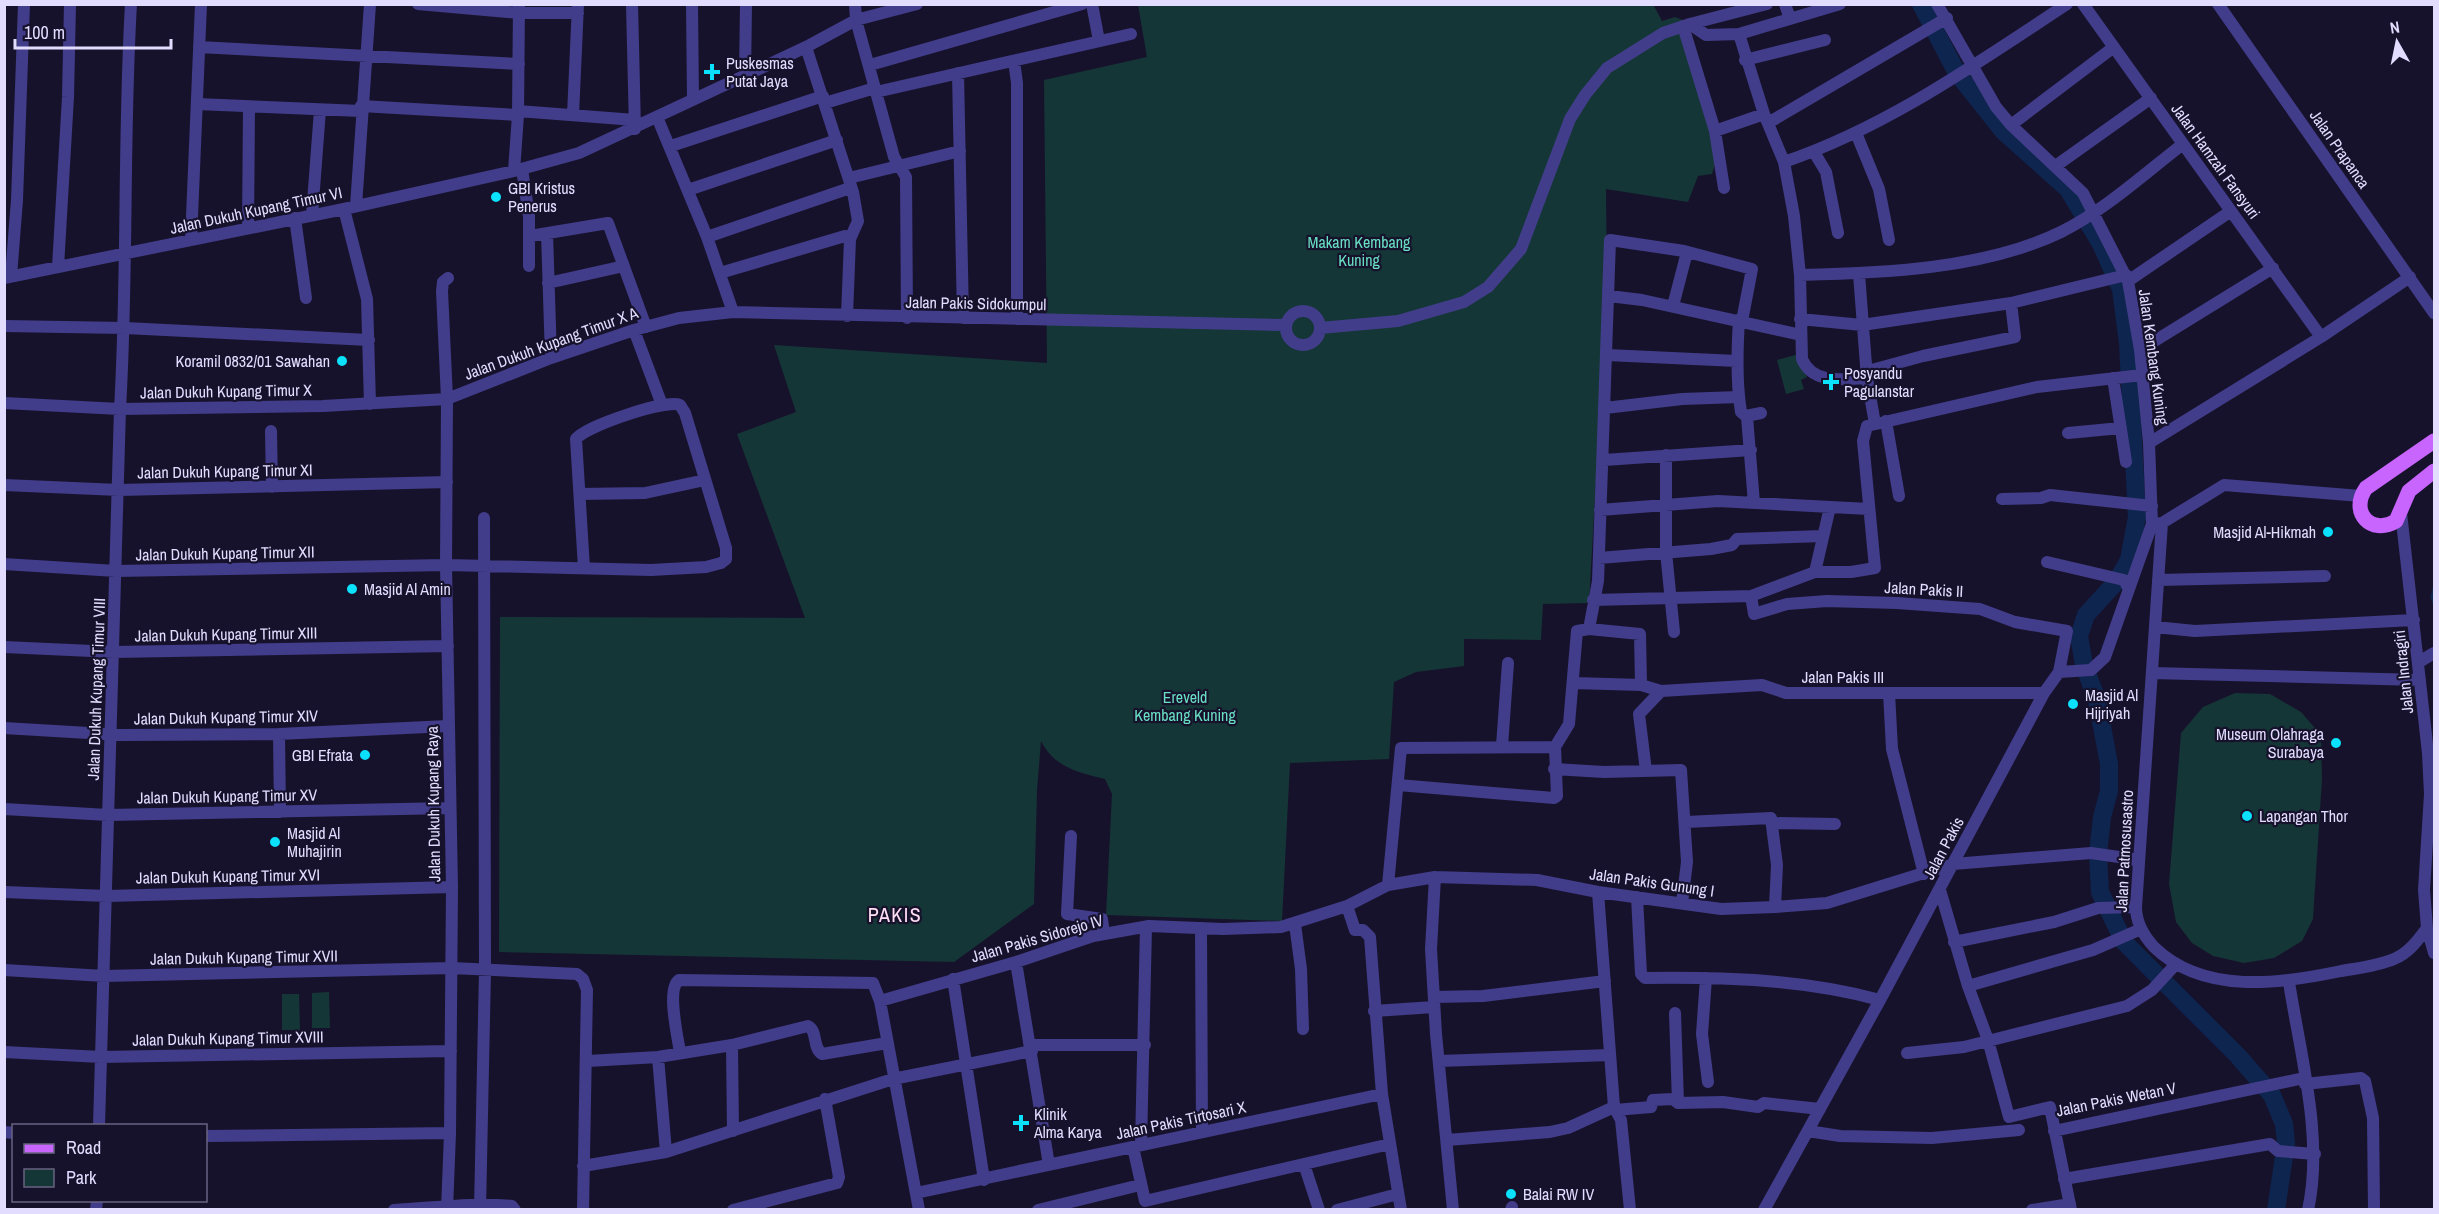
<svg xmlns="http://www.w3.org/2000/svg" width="2439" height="1214" viewBox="0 0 2439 1214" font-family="'Archivo Narrow',sans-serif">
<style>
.green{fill:#153636}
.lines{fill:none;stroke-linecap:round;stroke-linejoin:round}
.stream{stroke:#0e254f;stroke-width:3}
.river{stroke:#0e254f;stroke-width:18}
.minor{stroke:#423d8a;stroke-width:12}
.major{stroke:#c765fe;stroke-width:15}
.poi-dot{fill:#0be1fd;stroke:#17122c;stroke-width:2}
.labels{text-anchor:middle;stroke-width:4.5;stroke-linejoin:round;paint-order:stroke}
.poi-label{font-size:16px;fill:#e2ddff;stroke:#17122c;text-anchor:start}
.street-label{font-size:16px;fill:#e2ddff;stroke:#17122c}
.park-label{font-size:16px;fill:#68e0c4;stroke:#17122c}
.quarter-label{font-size:20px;letter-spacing:1.5px;fill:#ffdff3;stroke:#17122c}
</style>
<rect width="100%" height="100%" fill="#17122c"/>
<!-- green -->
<path class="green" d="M1602,4H1653L1662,21L1675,17L1685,21L1717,158L1712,174L1698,176L1688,202L1606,189L1607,286L1589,603L1543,604L1541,640L1464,639V666L1416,672L1394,682L1389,759L1290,763L1282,921L1106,915L1112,794L1105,779C1079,773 1054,767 1041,741L1037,790L1034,904L954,962L499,952L500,617L805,618L737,434L796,412L774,345L1047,363L1044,80L1147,57L1138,5Z
M1799,354L1807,377L1801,380L1804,389L1786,394L1777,360Z
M2235,693L2270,694L2301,712L2321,735L2322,779L2313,919L2302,941L2274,958L2244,963L2213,956L2192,943L2176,922L2169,884L2181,733L2203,707Z
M329,992L330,1028H312V993Z
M282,994H299L300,1030H282Z"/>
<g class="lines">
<!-- stream -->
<path class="stream" d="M2434,588L2432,597L2434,603"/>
<!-- river -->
<path class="river" d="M1921,4L1957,73L2003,131L2068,189L2101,244L2121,289L2128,343L2137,517L2129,560L2117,581L2086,615L2079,636L2084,665L2097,700L2109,764V791L2102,817L2098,854L2100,892L2124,942L2238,1056L2272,1095L2284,1124L2286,1143L2276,1210"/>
<!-- minor -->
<path class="minor" d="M418,4L519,13H578
M632,4L635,129
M692,4L693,99
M855,4L856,20L894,157L906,177L907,318
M1092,4L1099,41
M1785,4L1790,19
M2083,4L2321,337
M2218,4L2434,313
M1690,24L1706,35L1739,34L1840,4
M1683,26L1715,131L1724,188
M1739,34L1764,114L1784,162L1794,216L1800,275L1802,359C1813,385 1844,379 1867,378
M199,47L519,64
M806,47L853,192L858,221L850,239L847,316
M1745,60L1825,40
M1014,61L1017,83V319
M870,65L1082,4
M958,73L963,318
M745,76L746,4
M876,92L1131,34
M825,103L875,88
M197,104L361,111
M361,106L518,115
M518,111L635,120
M573,115L578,4
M657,117L707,237L733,312
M1768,123L1947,18
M2011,125L2114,47
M1715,131L1764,114
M1856,133L1879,189L1889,240
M671,146L823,96
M1814,152L1826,172L1838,233
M1784,162C1887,127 1977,63 2067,4
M2057,165L2151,98
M522,169L529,216V266
M514,171L518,115L519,4
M849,178L960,151
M688,190L837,140
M356,206L370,4
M344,209L367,299L370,404
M312,215L320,110
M295,218L306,298
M248,228L249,107
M547,233L551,358
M530,236L608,223L646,327
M707,237L850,188
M191,240L201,4
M58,267L68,97L70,4
M720,273L845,236L850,239
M1859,274L1867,378L1875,424
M1800,275C1884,273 1985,269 2061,232C2105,210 2144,174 2183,144
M11,276L17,200L24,4
M4,278L344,209L514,171L579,153L806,47L856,20L917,4
M2128,281L2231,211
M548,283L624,266
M1609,296L1642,300L1801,335
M1673,306L1687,252
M1286 328a17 17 0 1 1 34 0a17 17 0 1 1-34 0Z
M1800,319L1862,325L2011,303L2126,275
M1739,320C1737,351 1736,382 1741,412L1747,417L1754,503
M4,326L125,328L369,340
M1320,328L1398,321L1464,302L1488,287L1521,249L1570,119L1585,95L1607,68L1663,33L1690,24L1767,4
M634,330L662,405
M2140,350L2273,268
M1607,355L1737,361
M1868,371L1923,356L2015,337L2011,303
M2113,378L2126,462
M4,403L120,409L323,406L447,399L551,358L634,330L679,318L733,312L1285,325
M1605,408L1682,399L1739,397
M1746,416L1761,413
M1886,421L1899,496
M271,431L272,487
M2068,433L2121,428
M2149,443L2321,337L2410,277
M1666,455V552L1674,632
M1604,460L1751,450
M4,485L119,490L447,482
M580,494L645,493L705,480
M2002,499L2041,498L2050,495L2152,506
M1600,510L1718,501L1869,509
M2401,513L2428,753L2430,794L2424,890L2427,928L2434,953
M2162,523L2136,907C2136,923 2143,935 2154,947C2203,995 2280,984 2341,971C2358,968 2378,966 2394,959C2409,953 2418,940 2427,928
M2156,524L2162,523L2224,485L2361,496
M1599,558L1711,549L1732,545L1737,539L1823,536
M2047,562L2124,580L2129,589
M4,564L116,571L446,565L651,570L706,567L721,563L726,559V548L685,413L680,405C666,399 586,426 576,439L584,568
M1815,572L1830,507
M2158,580L2325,576
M1751,596L1754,614L1787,604L1827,601L1897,603L1980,609L2015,622L2067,631L2059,672
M1593,600L1751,596L1815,572H1851L1875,568L1863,441L1867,426L2037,387L2142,375
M2155,627L2195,631L2414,620
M1589,629L1640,634L1641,685
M4,647L114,652L448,646
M2419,662L2434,653
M2152,673L2420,680
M1574,683L1641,685L1661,691L1762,685L1786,693H2044
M1889,693L1892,749L1924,874
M4,728L122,735L279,734L448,726
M279,734L280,812
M1502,746L1508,663
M1554,769L1604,772L1681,770L1687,862L1682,903
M1646,771L1639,714L1661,691
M1398,785L1554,798L1557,796L1555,747L1569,724L1577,631L1589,629L1598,581L1610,240L1684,251L1752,269L1742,321
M4,809L108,815L450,808
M1686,822L1771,818L1777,865L1775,907
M1772,823L1835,824
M1071,836L1067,914L1102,919L1104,934
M1435,877L1431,949L1436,1034L1453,1210
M1388,885L1401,748L1555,747
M1940,890L1968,986L1988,1040L2009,1117L2050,1107L2071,1210
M4,892L107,896L452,887
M1598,892L1614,1107L1621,1120L1630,1210
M1637,897L1641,974L1645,978C1724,977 1804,979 1880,1000
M1347,906L1355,930H1363L1370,937L1382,1094L1401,1210
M1295,924L1301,969L1303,1029
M1201,928L1202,1132
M1954,942L2054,922L2098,908L2136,907
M1016,962L1049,1165
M4,970L104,976L452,968L577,974L583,979L587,990L583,1210
M1706,978L1702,1034L1708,1082
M953,979L984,1180
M2289,982C2300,1054 2324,1138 2308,1210
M1968,986L2093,950L2141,929
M1434,997L1483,996L1605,981
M880,1001L1016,962L1093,936L1149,926L1223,929L1281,927L1347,906L1388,885L1435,877L1537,880L1598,892L1721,909L1775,907L1827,903L1953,864L2091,853L2133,859L2139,863
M1374,1011L1434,1007
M1675,1013L1678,1103
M732,1045L733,1131
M1031,1045H1145
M4,1052L101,1057L451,1051
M680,1053C678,1037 666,989 679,980L873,983L880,1001L919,1210
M1907,1053L1964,1047L2127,1006L2152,990L2176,964
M658,1057L666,1152
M588,1061L658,1057L732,1045L808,1026C818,1031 812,1047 822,1054L887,1043
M1439,1061L1610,1055
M2305,1084L2361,1078L2365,1081L2373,1118L2374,1210
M1615,1110L1651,1107L1653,1100L1673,1099L1678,1103L1723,1102L1758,1107L1764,1103L1820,1109
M99,1126L120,409C128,274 123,140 131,4
M1808,1131L1840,1136L1932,1138L2019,1130
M2054,1131L2304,1078
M4,1132L14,1133
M206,1136L450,1133
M1447,1140L1550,1132L1568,1128L1614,1107
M1141,1145L1146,927
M1133,1147L1145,1201L1390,1144
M1304,1164L1319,1210
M583,1166L666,1152L893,1079L1032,1051
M2064,1179L2270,1144L2278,1151L2315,1154
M916,1193L1382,1094
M96,1210L97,1200
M394,1210C434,1208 473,1202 512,1206L515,1210
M447,1210L450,1133L452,887L446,565L447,399L442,291L443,282L448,278
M480,1210L485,971L484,518
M733,1210L837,1183L839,1177L825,1099
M1038,1210L1140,1185
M1337,1210L1398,1194
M1511,1210L1512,1207
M1764,1210L1880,1000L2044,693L2059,672L2091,670L2105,657L2152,524L2149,443L2140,350L2128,281L2083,193L2011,125L1996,107L1937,4
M2032,1210L2070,1204"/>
<!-- major -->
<path class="major" d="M2434,441L2366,488C2349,512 2371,536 2396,521L2409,491L2434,471"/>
</g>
<!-- markers -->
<g class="poi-dot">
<path d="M709 63h6v6h6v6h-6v6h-6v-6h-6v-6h6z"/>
<circle cx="496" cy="197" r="6"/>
<circle cx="342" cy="361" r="6"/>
<path d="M1828 373h6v6h6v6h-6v6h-6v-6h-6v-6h6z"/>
<circle cx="2328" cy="532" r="6"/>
<circle cx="352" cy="589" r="6"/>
<circle cx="2073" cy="704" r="6"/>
<circle cx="2336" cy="743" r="6"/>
<circle cx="365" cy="755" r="6"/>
<circle cx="2247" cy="816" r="6"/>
<circle cx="275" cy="842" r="6"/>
<path d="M1018 1114h6v6h6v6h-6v6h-6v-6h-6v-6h6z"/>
<circle cx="1511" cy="1194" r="6"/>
</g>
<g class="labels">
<!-- poi labels -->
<g class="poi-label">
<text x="726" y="69">Puskesmas<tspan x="726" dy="18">Putat Jaya</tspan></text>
<text x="508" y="194">GBI Kristus<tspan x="508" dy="18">Penerus</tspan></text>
<text x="330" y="367" text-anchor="end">Koramil 0832/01 Sawahan</text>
<text x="1844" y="379">Posyandu<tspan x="1844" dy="18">Pagulanstar</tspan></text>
<text x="2316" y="538" text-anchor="end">Masjid Al-Hikmah</text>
<text x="364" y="595">Masjid Al Amin</text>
<text x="2085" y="701">Masjid Al<tspan x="2085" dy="18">Hijriyah</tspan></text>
<text x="2324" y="740" text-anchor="end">Museum Olahraga<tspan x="2324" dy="18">Surabaya</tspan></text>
<text x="353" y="761" text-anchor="end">GBI Efrata</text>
<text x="2259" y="822">Lapangan Thor</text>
<text x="287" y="839">Masjid Al<tspan x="287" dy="18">Muhajirin</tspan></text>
<text x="1034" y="1120">Klinik<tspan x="1034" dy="18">Alma Karya</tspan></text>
<text x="1523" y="1200">Balai RW IV</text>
</g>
<!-- street labels -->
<g class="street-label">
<text transform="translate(2340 149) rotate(55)" y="6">Jalan Prapanca</text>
<text transform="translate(2216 161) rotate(54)" y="6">Jalan Hamzah Fansyuri</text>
<text transform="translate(256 210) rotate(-12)" y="6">Jalan Dukuh Kupang Timur VI</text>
<text transform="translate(976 303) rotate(1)" y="6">Jalan Pakis Sidokumpul</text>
<text transform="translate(551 343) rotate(-20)" y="6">Jalan Dukuh Kupang Timur X A</text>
<text transform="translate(2154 357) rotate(82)" y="6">Jalan Kembang Kuning</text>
<text transform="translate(226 391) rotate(-1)" y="6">Jalan Dukuh Kupang Timur X</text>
<text transform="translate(225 471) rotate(-1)" y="6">Jalan Dukuh Kupang Timur XI</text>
<text transform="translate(225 553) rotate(-1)" y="6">Jalan Dukuh Kupang Timur XII</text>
<text transform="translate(1924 589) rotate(3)" y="6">Jalan Pakis II</text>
<text transform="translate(226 634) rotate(-1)" y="6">Jalan Dukuh Kupang Timur XIII</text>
<text transform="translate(2403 672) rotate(-96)" y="6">Jalan Indragiri</text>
<text x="1843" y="683">Jalan Pakis III</text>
<text transform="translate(96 689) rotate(-88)" y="6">Jalan Dukuh Kupang Timur VIII</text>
<text transform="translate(226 717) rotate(-1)" y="6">Jalan Dukuh Kupang Timur XIV</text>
<text transform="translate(227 796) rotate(-1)" y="6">Jalan Dukuh Kupang Timur XV</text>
<text transform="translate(433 804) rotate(-91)" y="6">Jalan Dukuh Kupang Raya</text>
<text transform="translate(1943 848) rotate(-62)" y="6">Jalan Pakis</text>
<text transform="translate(2124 851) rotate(-87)" y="6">Jalan Patmosusastro</text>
<text transform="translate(228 876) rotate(-1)" y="6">Jalan Dukuh Kupang Timur XVI</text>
<text transform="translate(1652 882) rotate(8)" y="6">Jalan Pakis Gunung I</text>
<text transform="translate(1037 938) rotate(-16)" y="6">Jalan Pakis Sidorejo IV</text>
<text transform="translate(244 957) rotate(-1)" y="6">Jalan Dukuh Kupang Timur XVII</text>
<text transform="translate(228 1038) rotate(-1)" y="6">Jalan Dukuh Kupang Timur XVIII</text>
<text transform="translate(2116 1099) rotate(-11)" y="6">Jalan Pakis Wetan V</text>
<text transform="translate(1181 1120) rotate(-12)" y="6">Jalan Pakis Tirtosari X</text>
</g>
<!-- park labels -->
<g class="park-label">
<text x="1359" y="248">Makam Kembang<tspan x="1359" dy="18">Kuning</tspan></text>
<text x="1185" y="703">Ereveld<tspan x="1185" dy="18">Kembang Kuning</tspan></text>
</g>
<!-- quarter labels -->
<g class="quarter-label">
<text x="895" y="922">PAKIS</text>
</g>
</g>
<!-- border -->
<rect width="2439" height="1214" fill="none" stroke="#e2ddff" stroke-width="12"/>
<!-- legend -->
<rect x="12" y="1124" width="195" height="78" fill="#17122c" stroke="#686380" stroke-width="1.5"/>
<rect x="24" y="1144" width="30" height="9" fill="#c765fe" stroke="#686380" stroke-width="1.5"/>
<text x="66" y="1154" font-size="18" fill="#e2ddff">Road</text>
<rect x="24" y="1169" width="30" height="18" fill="#153636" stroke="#686380" stroke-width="1.5"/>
<text x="66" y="1184" font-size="18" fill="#e2ddff">Park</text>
<!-- north arrow -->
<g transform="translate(2397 42) rotate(351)" stroke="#17122c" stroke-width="4.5" paint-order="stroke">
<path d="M0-4.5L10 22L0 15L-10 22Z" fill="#e2ddff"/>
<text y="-9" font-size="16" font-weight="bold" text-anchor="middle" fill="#e2ddff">N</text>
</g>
<!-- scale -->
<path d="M15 39v9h156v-9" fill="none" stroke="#e2ddff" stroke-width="3"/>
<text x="24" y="39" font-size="18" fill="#e2ddff" stroke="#17122c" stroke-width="4.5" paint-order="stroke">100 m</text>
</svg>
